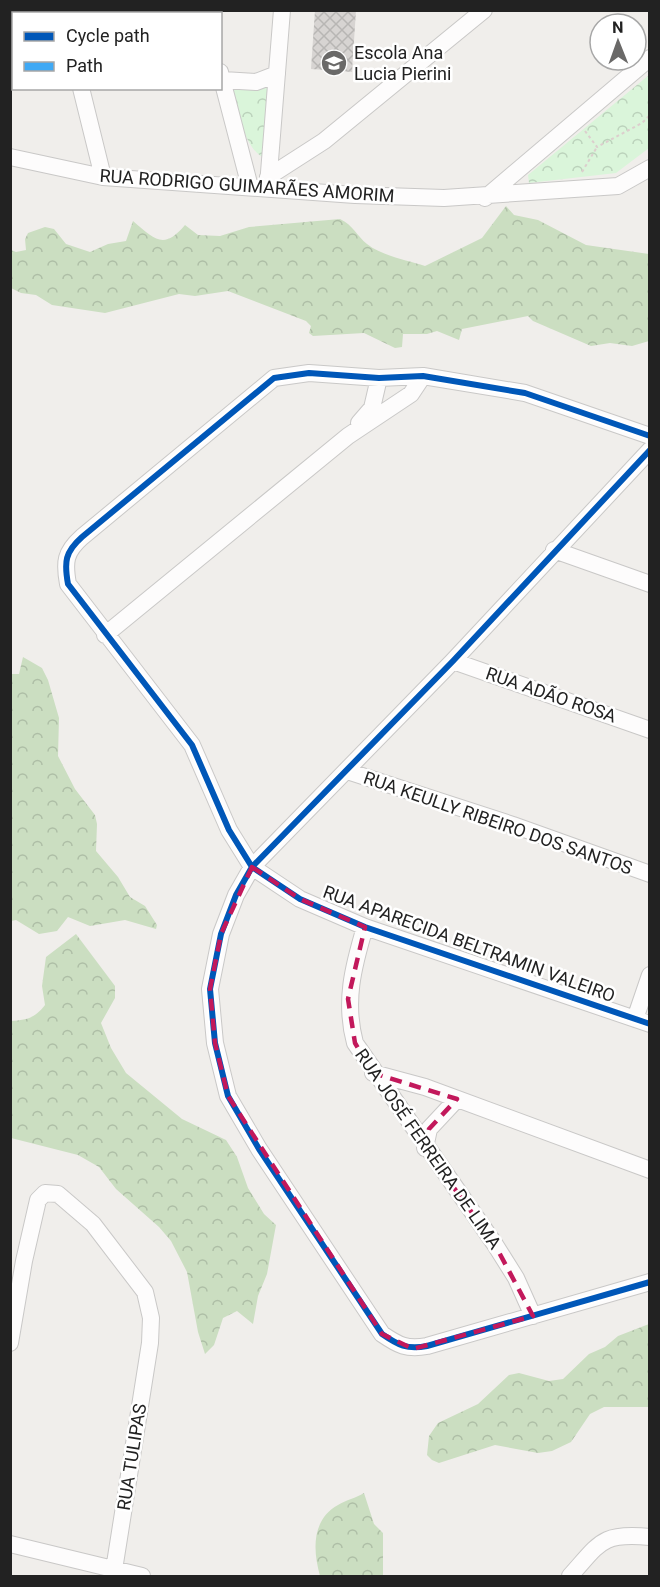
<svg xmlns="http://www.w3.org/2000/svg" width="660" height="1587" viewBox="0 0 660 1587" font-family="Roboto,sans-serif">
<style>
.forest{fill:url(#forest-crowns)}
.park{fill:url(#park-crowns)}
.building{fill:url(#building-cross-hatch)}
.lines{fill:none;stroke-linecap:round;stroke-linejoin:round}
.minor-casing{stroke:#c9c8c7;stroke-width:18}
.path{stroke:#dccecd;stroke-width:2;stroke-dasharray:3 3;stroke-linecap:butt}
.minor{stroke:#fdfcfc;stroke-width:16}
.quiet{stroke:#3fa9f5;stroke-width:4.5;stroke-dasharray:9 4.5;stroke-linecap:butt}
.cycleway-casing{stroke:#fff;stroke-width:10}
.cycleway{stroke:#0057b8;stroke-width:6}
.marked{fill:none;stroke:#c2185b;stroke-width:4.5;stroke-dasharray:12 8;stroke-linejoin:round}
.labels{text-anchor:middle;stroke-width:5;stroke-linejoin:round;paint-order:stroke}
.poi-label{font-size:18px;fill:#222;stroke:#fff;text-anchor:start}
.street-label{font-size:18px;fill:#222;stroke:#fff}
</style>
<defs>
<pattern id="forest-crowns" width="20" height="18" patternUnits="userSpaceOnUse" patternTransform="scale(1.5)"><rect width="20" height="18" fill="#cbdec1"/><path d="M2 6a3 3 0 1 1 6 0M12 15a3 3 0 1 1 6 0" fill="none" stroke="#aebea6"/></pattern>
<pattern id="park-crowns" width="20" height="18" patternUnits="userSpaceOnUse" patternTransform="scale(1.5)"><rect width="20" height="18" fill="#daf5da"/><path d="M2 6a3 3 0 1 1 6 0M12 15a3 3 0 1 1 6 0" fill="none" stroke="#bbd2bb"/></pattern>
<pattern id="building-cross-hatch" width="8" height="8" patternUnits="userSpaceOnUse" patternTransform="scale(1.5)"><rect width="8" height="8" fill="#d7d4d2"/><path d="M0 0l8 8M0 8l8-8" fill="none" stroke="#b8b6b4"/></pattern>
</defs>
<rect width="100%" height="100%" fill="#f0eeeb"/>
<!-- forest -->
<path class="forest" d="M506,206L514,215L538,220L586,245L649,254V341L632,346L610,343L591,346L533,321L528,316L462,329L459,340L437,331L427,334H403L402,347L395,348L364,333L313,336L309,333L311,326L306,321L228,291L195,296L179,294L105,313L52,305L36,295L21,293L11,288V250L16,252L26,250L25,239L28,233L45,227L54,229L66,244L90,252L108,244L126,241L133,221C155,240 164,250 185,225L198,235L220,236L249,227L340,219C353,225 357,236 367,244C382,256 407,260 425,266L482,238Z
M23,657L42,668L48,680L59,718L58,756L75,789L95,815L97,824L96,851L118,877L130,897L145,906L157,925L156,929L125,920L90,926L68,917L57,931L39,934L16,920L11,921L10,674H19Z
M76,934L115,986V998L101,1023L111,1048L126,1073L182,1119L226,1140L237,1157L248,1188L264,1214L276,1225L267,1274L258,1296L253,1324L237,1311L223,1318L214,1345L205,1354L198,1332L187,1272L171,1241L159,1227L116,1189L99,1167L78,1155L11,1138V1021C27,1020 35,1018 45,1005L42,986L46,957Z
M649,1324V1407H604L590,1414L571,1442L552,1451L538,1453L495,1445L439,1463L432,1460L427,1455L429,1436L438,1423L478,1404L509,1375L519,1373L549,1381L563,1379L589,1354L605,1347L618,1336Z
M364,1493L374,1524L383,1533V1576H320C313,1551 311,1520 338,1505C346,1500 356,1498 364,1493Z"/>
<!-- park -->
<path class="park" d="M649,75V148L616,173L529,183L528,175Z
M273,86L266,159C243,149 239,111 232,89Z"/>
<!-- building -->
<path class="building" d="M315,10H356L352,72L311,69Z"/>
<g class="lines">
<!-- minor casing -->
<g class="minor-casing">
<path id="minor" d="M62,10L63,14
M199,10L200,14
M220,72L250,187
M223,80L256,82L277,74
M81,88L103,177
M10,157L103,177L355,195L444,198L618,186L650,168
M268,177L324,141L484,10
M268,185L282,10
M485,198L650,58
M359,423L372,408L379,378
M650,436L525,393L423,376L379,378L309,373L274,378L82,537C65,552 64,562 68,584L192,745L229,830L252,867L300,899L365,927L650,1024
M650,450L453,661L252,867L236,895L221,934L210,989L215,1043L228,1096L259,1149L382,1334C398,1345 407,1350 427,1346L650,1282
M554,550L650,584
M105,635L348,436L411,394L423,376
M453,661L650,730
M347,771L513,825L650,874
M365,927C353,967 344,1002 355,1043L494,1243L516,1278L533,1316
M635,1019L650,975
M373,1073L425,1087L650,1170
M425,1148L429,1129L457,1099
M10,1343L24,1261L38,1200L45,1193L58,1194L93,1224L145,1292L151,1318L150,1343L113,1576
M10,1544L142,1576
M570,1576C600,1543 601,1532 650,1537"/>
</g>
<!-- path -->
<path class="path" d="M585,131L597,147L642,123L650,115
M582,172L597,147"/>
<!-- minor -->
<use href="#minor" class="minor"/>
<!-- quiet -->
<path class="quiet" d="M70,14L80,10"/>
<!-- cycleway casing -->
<g class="cycleway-casing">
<path id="cycleway" d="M650,436L525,393L423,376L379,378L309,373L274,378L82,537C65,552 64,562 68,584L192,745L229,830L252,867L300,899L365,927L650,1024
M650,450L453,661L252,867L236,895L221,934L210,989L215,1043L228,1096L259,1149L382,1334C398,1345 407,1350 427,1346L650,1282"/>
</g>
<!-- cycleway -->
<use href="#cycleway" class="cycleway"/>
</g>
<!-- marked area -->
<path class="marked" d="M252,867L300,899L365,927L348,999L355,1043L373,1073L457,1099L429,1129L425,1148L494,1243L533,1316L413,1349L382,1334L228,1096L215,1043L210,989L221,934Z"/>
<!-- icons -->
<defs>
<g id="school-disc" transform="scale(1.35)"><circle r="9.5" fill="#6a6968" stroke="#fff"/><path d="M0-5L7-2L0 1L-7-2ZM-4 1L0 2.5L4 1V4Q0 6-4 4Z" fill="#fff"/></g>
</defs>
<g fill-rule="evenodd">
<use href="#school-disc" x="334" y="63"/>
</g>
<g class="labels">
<!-- poi labels -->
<g class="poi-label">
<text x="354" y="59">Escola Ana<tspan x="354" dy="21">Lucia Pierini</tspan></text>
</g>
<!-- street labels -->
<g class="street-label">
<text transform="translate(247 186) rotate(4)" y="6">RUA RODRIGO GUIMARÃES AMORIM</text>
<text transform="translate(551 695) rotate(19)" y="6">RUA ADÃO ROSA</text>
<text transform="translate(498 823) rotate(19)" y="6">RUA KEULLY RIBEIRO DOS SANTOS</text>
<text transform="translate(469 944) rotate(20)" y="6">RUA APARECIDA BELTRAMIN VALEIRO</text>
<text transform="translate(428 1149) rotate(55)" y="6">RUA JOSÉ FERREIRA DE LIMA</text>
<text transform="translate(132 1457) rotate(-81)" y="6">RUA TULIPAS</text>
</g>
</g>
<!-- border -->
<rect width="660" height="1587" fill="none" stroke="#222222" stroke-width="24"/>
<!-- legend -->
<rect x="12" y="12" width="210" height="78" fill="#ffffff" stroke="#a7a7a7" stroke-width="1.5"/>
<rect x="24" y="32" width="30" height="9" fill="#0057b8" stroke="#a7a7a7" stroke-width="1.5"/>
<text x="66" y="42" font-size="18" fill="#222222">Cycle path</text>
<rect x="24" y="62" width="30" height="9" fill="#3fa9f5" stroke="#a7a7a7" stroke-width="1.5"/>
<text x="66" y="72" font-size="18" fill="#222222">Path</text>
<!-- north arrow -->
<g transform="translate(618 42) rotate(359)"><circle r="28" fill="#ffffff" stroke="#a7a7a7" stroke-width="1.5"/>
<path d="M0-4.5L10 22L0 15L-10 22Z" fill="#6a6968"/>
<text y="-9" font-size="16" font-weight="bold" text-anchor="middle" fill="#222222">N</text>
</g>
</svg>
